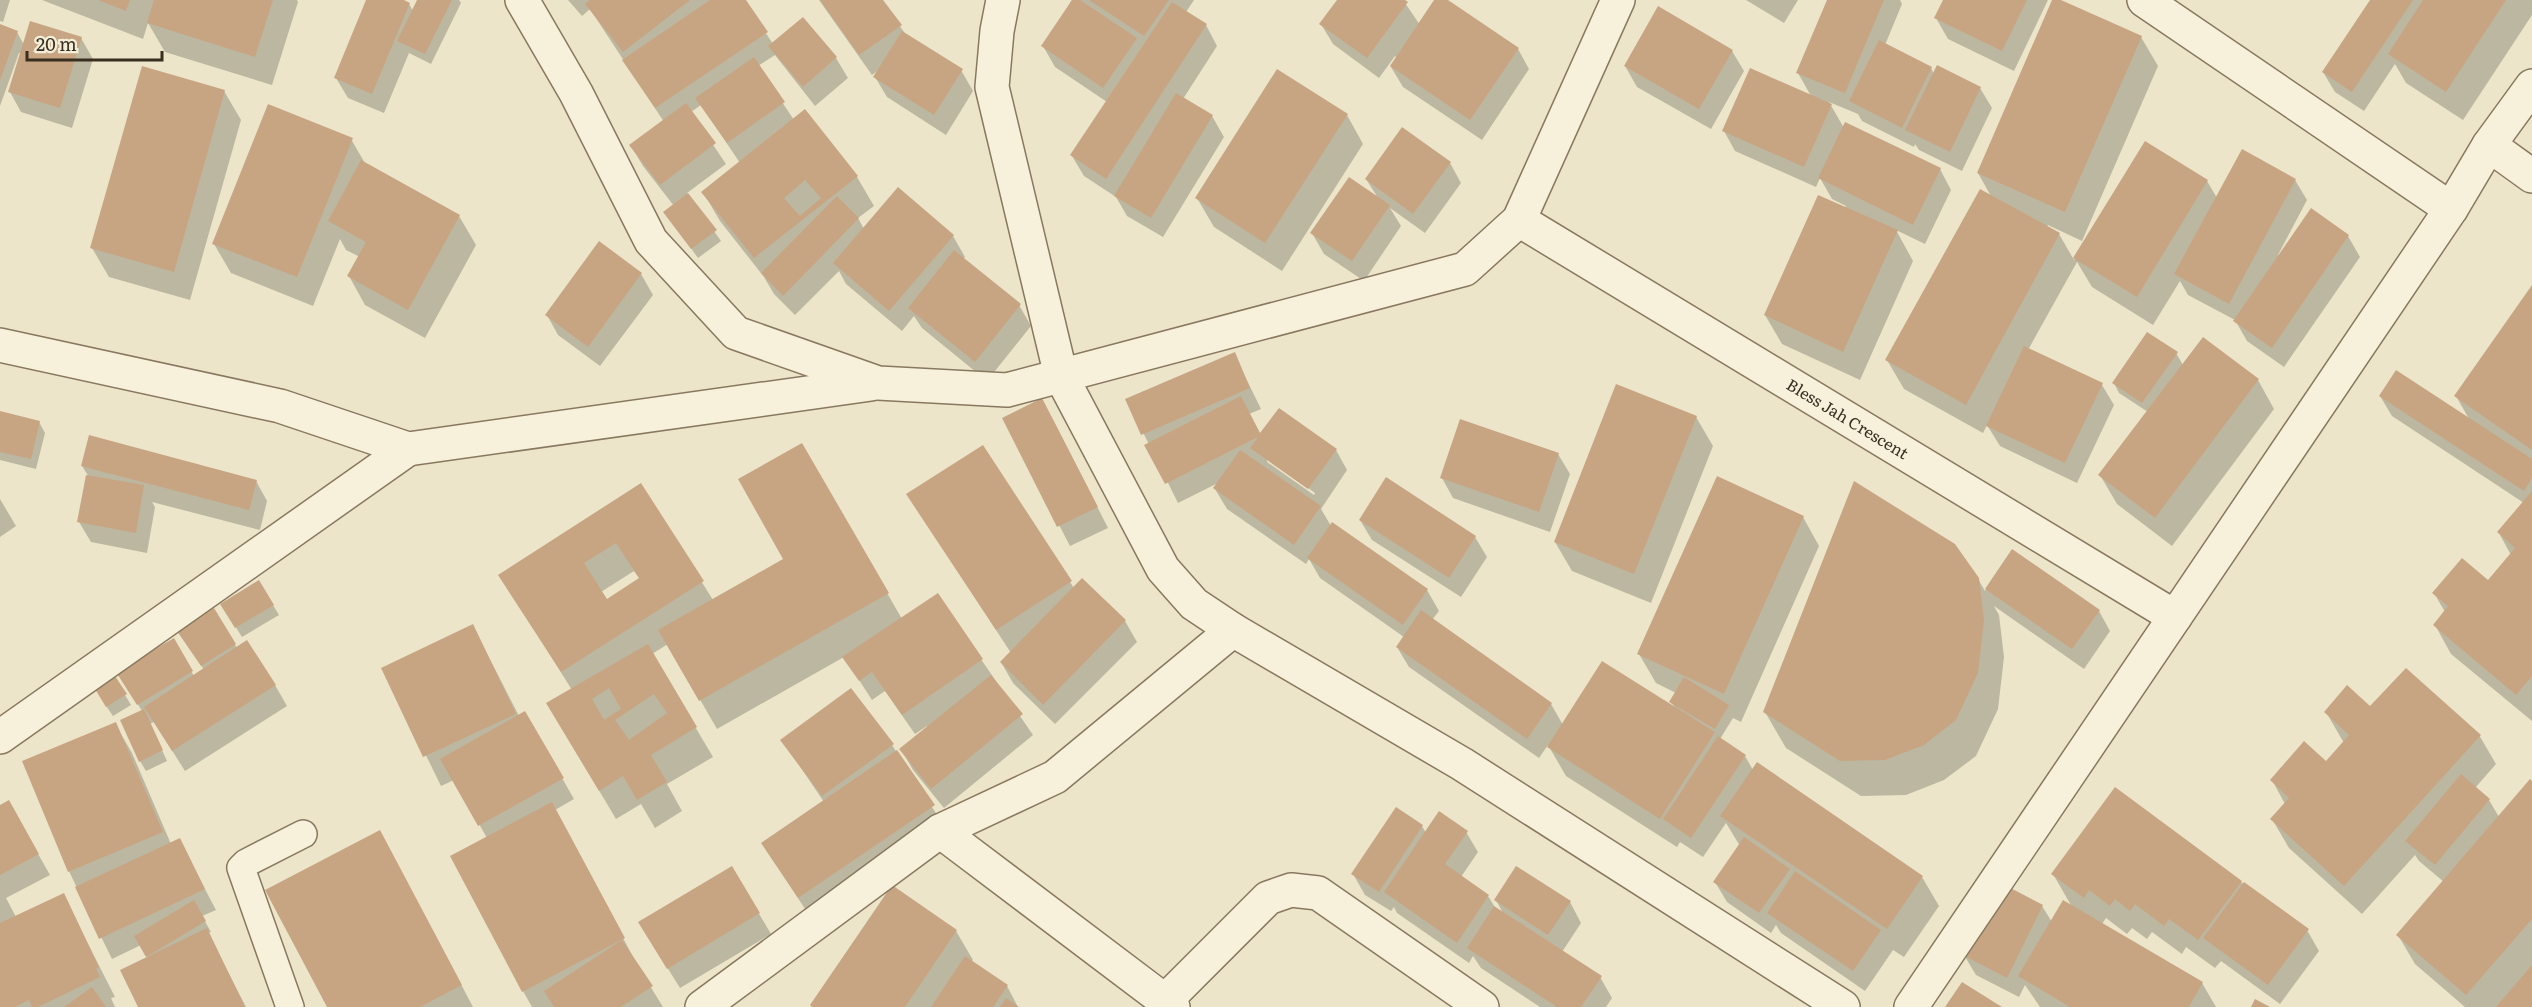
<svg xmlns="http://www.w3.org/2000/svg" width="2532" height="1007" viewBox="0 0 2532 1007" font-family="Literata,serif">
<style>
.shadow{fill:#0003;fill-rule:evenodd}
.building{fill:#c8a582;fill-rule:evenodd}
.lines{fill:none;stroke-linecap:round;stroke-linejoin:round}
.lane-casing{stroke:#88785f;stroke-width:30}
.street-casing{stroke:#88785f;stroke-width:36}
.lane{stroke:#f7f1dc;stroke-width:27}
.street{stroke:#f7f1dc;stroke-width:33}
.labels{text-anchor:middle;stroke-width:4.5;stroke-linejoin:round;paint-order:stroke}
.street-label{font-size:16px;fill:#392f21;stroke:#f4eed8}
</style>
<rect width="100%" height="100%" fill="#ece5c9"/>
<!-- shadow -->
<path class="shadow" d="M0,0H10L3,22L0,21Z
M42,0H297L298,2L272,85L165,52L148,23L143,39Z
M368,0H400L409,4L413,11L419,0H459L461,3L431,64L409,53L384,113L348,98L336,78Z
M568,0H744L773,44L836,58L848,78L815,106L775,55L758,66L794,120L857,177L874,206L858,218L864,229L898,189L953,236L965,257L963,259L1019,305L1031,326L987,381L922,328L914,316L902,331L846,284L839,271L795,315L774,294L764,277L720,221L703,192L740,163L701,105L691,112L726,164L687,193L721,241L698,258L665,212L674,206L643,166L631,146L664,122L590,9L582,16Z
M819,0H882L906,35L961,70L973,91L946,135L887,97L875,77L880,69L872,75Z
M1072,0H1194L1186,12L1206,25L1217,46L1183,99L1212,116L1224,137L1163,237L1127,216L1116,197L1084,176L1072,156L1107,102L1055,67L1043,46Z
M1339,0H1403L1420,25L1436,0H1445L1518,49L1529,69L1482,140L1403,87L1391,67L1397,58L1395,56L1379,78L1333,44L1321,24Z
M1746,0H1798L1784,23Z
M1829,0H1900L1902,4L1885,45L1931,68L1934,74L1980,88L1992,108L1962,171L1919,150L1915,144L1914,147L1862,121L1858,114L1829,102L1844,128L1940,169L1951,190L1925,244L1896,230L1913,261L1860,380L1782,344L1765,315L1846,206L1832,199L1820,178L1816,187L1735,151L1724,131L1811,96L1798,73Z
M1945,0H2048L2014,71L1948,39L1936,18Z
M2054,0L2141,37L2158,66L2082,241L2048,225L2046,228L2059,234L2074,260L2146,143L2207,181L2217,198L2295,180L2307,200L2278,255L2279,256L2311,210L2348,236L2360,257L2284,367L2247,341L2235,320L2188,295L2180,281L2153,325L2092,287L2077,262L2028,350L2102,385L2114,405L2077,483L2000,446L1987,425L1983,433L1904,389L1887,360L1992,198L1978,173Z
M2371,0H2532V15L2463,120L2406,83L2395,64L2364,111L2335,92L2323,72Z
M0,26L17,32L24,45L81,38L93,59L72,128L21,112L10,92L21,53H19L0,106Z
M1732,51L1744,71L1711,129L1637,87L1625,66Z
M224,91L241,120L190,300L109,277L92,248Z
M1347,115L1363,144L1282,271L1214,227L1197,198Z
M351,139L366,165L459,216L476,245L425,338L365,305L349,276L360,257L346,250L340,239L313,306L231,273L214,244Z
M1450,163L1461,183L1425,233L1390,208L1401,226L1364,281L1324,254L1312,233L1378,198L1366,179Z
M599,243L641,274L653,295L600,366L558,335L547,315Z
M2532,288V721L2451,654L2435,625L2445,612L2434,593L2488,582L2511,555L2499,533L2524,503L2392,416L2380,396L2469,419L2456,396Z
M2176,353L2183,365L2258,380L2274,409L2172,546L2117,504L2100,475L2148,412L2119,393L2114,383Z
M1234,354L1261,409L1249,414L1261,435L1336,450L1347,470L1321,509L1331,526L1427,590L1439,611L1432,620L1551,704L1563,725L1675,708L1671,702L1676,693L1656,683L1639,654L1803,517L1819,546L1741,722L1733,718L1720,739L1745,756L1753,770L1757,764L1922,877L1939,906L1904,957L1893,950L1865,991L1781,933L1776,925L1771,933L1727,902L1715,882L1740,846L1726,823L1703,857L1680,842L1677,847L1566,776L1548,745L1539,758L1409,667L1397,647L1404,637L1320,578L1309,559L1306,564L1227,509L1215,489L1220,482L1178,503L1127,400ZM1267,458L1315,493L1314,495L1267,462Z
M0,413L39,422L45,433L36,469L0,460Z
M1696,417L1713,446L1651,603L1572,571L1555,542Z
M1004,419L1053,420L1108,528L1070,546Z
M802,445L902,619L937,595L1033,735L944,808L913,770L901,749L928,728L927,726L915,734L885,691L872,700L844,657L717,729L668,644L652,654L713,757L667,784L682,811L655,828L641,804L616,819L565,733L572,690L500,575L641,485L713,600L785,559ZM634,571L640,579L607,601L601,592Z
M1558,454L1570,474L1550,532L1453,498L1442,478Z
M82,466L256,481L267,501L260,530L152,502L155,507L147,553L91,542L79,522L89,477Z
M908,495L1070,582L1074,588L1082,580L1125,621L1137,642L1055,724L1013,683L1001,662L1011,653Z
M0,499L16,526L0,537Z
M1360,520L1475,537L1487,557L1461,597L1372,540Z
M2013,551L2099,611L2110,631L2084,669L1994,606L1999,615L2004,657L1998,709L1976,756L1944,780L1906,795L1861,796L1786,748L1765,712L1978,579L1985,591Z
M259,582L279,615L242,637L228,615Z
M213,610L237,648L275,685L287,706L185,771L154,722L150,724L167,761L146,771L140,761L142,711L118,672L173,640L194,676L204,670L185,641Z
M473,626L519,716L525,713L574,799L555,810L639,968L663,1007H532L523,991L487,838L454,780L441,786L383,668Z
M125,695L131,705L113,716L102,700Z
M2371,708L2479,735L2496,764L2475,788L2489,800L2499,817L2532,783V1007H2465L2415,964L2398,935L2444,882L2419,861L2415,855L2362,914L2289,848L2272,819L2285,804L2272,780L2326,763L2344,743L2326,712Z
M115,724L132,753L171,844L179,840L216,910L202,916L211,932L208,933L246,1007H140L148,958L141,945L112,959L77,888L69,871Z
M782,740L892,745L950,835L816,926L763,844L824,802Z
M0,806L20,822L50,875L6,898L16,917L63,895L115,997L111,998L115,1007H0Z
M1422,826L1426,833L1466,832L1478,852L1461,877L1488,896L1496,909L1504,915L1496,900L1570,902L1581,923L1562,952L1600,977L1612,998L1606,1007H1540L1481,968L1473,956L1469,963L1397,913L1394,907L1391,911L1365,895L1353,874Z
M396,861L473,1007H329Z
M732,868L771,934L680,988L652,943Z
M2053,874L2241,882L2307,930L2319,951L2280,1004L2221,961L2215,968L2186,947L2182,954L2152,932L2147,939L2132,928L2127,934L2106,918L2102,924L2202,983L2216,1007H2040L2025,985L2019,997L1976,975L1964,955L2042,906L2052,922L2072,907Z
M956,931L973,960L971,962L1007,986L1018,1007H812Z"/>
<!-- building -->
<path class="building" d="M98,0H130L126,11Z
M154,0H273L255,57L147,23Z
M366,0H404L410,3L372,94L334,78Z
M417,0H452L425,54L397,41Z
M590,0H690L623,52L585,4Z
M710,0H746L768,32L655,108L622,60Z
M820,0H883L902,25L859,55Z
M1072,0H1080L1137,38L1103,88L1041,46Z
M1089,0H1169L1144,36Z
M1337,0H1405L1408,2L1367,58L1319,24Z
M1434,0H1448L1519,48L1470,120L1390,66Z
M1827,0H1884L1845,93L1796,73Z
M1943,0H2027L2002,51L1934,18Z
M2052,0H2061L2142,36L2065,212L1977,173Z
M2370,0H2413L2352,92L2322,72Z
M2423,0H2506L2446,92L2388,54Z
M1172,2L1207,24L1106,179L1070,155Z
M1658,6L1733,50L1699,109L1624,66Z
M803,17L837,57L803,87L768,46Z
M30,21L82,37L60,108L8,92Z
M0,24L18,31L0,80Z
M902,31L963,69L934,115L873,77Z
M1879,40L1932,67L1902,128L1849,101Z
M754,57L785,102L727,143L695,98Z
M1937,65L1981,87L1950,152L1905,130Z
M142,66L225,90L174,272L90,248Z
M1750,68L1832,104L1804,167L1722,131Z
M1277,69L1348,114L1265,243L1195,198Z
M1176,93L1213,115L1151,218L1114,196Z
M686,103L716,143L660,185L629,145Z
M268,104L353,138L297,277L212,244Z
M805,109L858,176L754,258L701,192ZM805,180L821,198L800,216L784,198Z
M1845,122L1941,168L1913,225L1818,178Z
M1402,127L1451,162L1413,214L1365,179Z
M2145,141L2208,180L2137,297L2073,258Z
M2242,149L2296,179L2229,304L2174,274Z
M361,160L460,215L408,310L347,276L366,242L328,221Z
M1349,177L1390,205L1352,261L1310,233Z
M898,187L954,235L889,311L833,263Z
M1980,189L2060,233L1966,405L1885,360Z
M688,193L717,230L691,249L663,212Z
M1818,195L1898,230L1843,352L1764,315Z
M837,196L859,218L783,296L761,273Z
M2311,208L2349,235L2272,348L2233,321Z
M599,241L642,273L588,347L545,315Z
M954,250L1021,304L975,362L908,308Z
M2532,285V450L2454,396Z
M2147,332L2178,352L2142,403L2112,383Z
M2203,337L2259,379L2155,518L2098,475Z
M2024,346L2103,383L2065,463L1986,426Z
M1235,352L1250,388L1141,435L1125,399Z
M2396,370L2532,459V478L2524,491L2379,396Z
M1616,384L1697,416L1634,574L1554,542Z
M1241,396L1260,433L1279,408L1337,449L1308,489L1250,448L1258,437L1165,484L1144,445Z
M1042,398L1098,507L1057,527L1002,418Z
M0,411L40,421L31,459L0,452Z
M1460,419L1559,453L1539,512L1440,478Z
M89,435L257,480L249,510L81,466Z
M802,443L889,593L699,701L658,630L783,559L738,479Z
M983,445L1072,581L996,630L906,494Z
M1240,450L1321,506L1294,545L1213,488Z
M86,475L144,485L136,533L77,522Z
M1717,476L1804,516L1724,694L1637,654Z
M1386,477L1476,536L1449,578L1359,520Z
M1854,481L1955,544L1979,578L1984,620L1978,673L1956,720L1924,745L1885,760L1840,761L1763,712Z
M641,483L704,581L561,672L498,575ZM616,543L639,578L607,599L584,563Z
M2532,491V676L2516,695L2433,625L2448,606L2432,593L2462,558L2488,580L2515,548L2497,532Z
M1332,522L1428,589L1403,625L1307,558Z
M2012,549L2100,610L2072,649L1985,589Z
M1082,578L1126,620L1043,705L1000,662Z
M259,580L274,605L235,628L220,604Z
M938,593L983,659L902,715L872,672L859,681L842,657Z
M214,608L236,644L201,666L177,631Z
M1421,610L1552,703L1527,739L1396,647Z
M473,624L516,714L423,757L381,668Z
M174,638L193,671L137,705L116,672Z
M247,640L276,685L172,751L144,707Z
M648,644L697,727L651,755L667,782L637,800L623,776L599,791L546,703ZM609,688L621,709L604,720L592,699ZM654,694L667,713L629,740L615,720Z
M1602,661L1715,732L1660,819L1547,747Z
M2406,668L2481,735L2344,886L2270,819L2289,798L2270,780L2304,741L2326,761L2349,735L2324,712L2347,685L2370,706Z
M991,675L1023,714L931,789L899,749Z
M115,676L127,694L106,707L95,689Z
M1684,677L1729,705L1715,729L1669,702Z
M851,688L894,744L822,796L780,740Z
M144,709L163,750L139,762L120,720Z
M525,711L564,778L478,826L440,759Z
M116,722L163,832L68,872L22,761Z
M1718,736L1746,755L1691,838L1663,819Z
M897,750L935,805L798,898L761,843Z
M1757,762L1923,876L1887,929L1720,816Z
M2461,774L2490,799L2435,865L2405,841Z
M2530,779L2532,781V919L2466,995L2396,935Z
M2115,787L2242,881L2198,940L2169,919L2164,926L2135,904L2130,911L2115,899L2110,906L2089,890L2084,898L2051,874Z
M9,800L39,854L0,875V805Z
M552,802L625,938L522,992L450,856Z
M1396,807L1423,825L1379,892L1351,874Z
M1439,811L1468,831L1445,864L1489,895L1457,943L1384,892Z
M380,830L462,985L420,1007H327L265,890Z
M1744,837L1790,869L1759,913L1713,882Z
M180,838L205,889L99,939L75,887Z
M732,866L760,913L667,969L638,922Z
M1516,866L1571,901L1548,935L1494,900Z
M1795,871L1881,930L1853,971L1767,913Z
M1999,882L2043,905L2007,978L1963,955Z
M2244,882L2309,929L2268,985L2203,938Z
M892,885L957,930L905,1007H812L810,1005Z
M64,893L99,967L96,969L100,977L38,1007H32L29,1000L15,1007H0V923Z
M194,900L206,921L146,957L134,936Z
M2063,900L2203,982L2189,1007H2070L2018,976Z
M1494,906L1602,976L1581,1007H1557L1467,948Z
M207,928L245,1007H138L120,970Z
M622,940L653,986L621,1007H554L544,991Z
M965,956L1008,985L993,1007H931Z
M2532,965V1007H2496Z
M1962,982L2002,1007H1945Z
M92,987L106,1007H64Z
M1006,998L1019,1007H1000Z
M2255,999L2270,1007H2251Z"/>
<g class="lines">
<!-- lane casing -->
<g class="lane-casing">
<path id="lane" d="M290,1007L241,868L246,863L303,834"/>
</g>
<!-- street casing -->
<g class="street-casing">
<g id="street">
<path d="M522,0L576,93L651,241L736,333L878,383L1007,390L1465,269L1519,220L1618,0"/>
<path d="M1003,0L997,31L992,87L1061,376L1163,569L1194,604L1233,630L1462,764L1843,1007"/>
<path d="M2144,0L2451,209"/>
<path d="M2489,145L2532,176"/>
<path id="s1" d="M1519,220L2175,617"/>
<path d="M0,345L280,406L408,449L871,384"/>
<path d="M0,737L408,449"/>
<path d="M940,831L1173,1007"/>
<path d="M1165,1001L1268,898L1291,890L1318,893L1482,1007"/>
<path d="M702,1007L940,831L1055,777L1233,630"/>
<path d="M1911,1007L2451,209L2489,145L2532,86"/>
</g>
</g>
<!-- lane -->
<use href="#lane" class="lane"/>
<!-- street -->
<use href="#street" class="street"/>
</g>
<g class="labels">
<!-- street labels -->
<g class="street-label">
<text dy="6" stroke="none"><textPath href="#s1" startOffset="384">Bless Jah Crescent</textPath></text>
</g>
</g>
<!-- scale -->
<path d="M27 51v9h135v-9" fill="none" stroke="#392f21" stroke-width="3"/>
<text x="36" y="51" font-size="18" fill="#392f21" stroke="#f4eed8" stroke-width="4.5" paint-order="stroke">20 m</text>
</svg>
